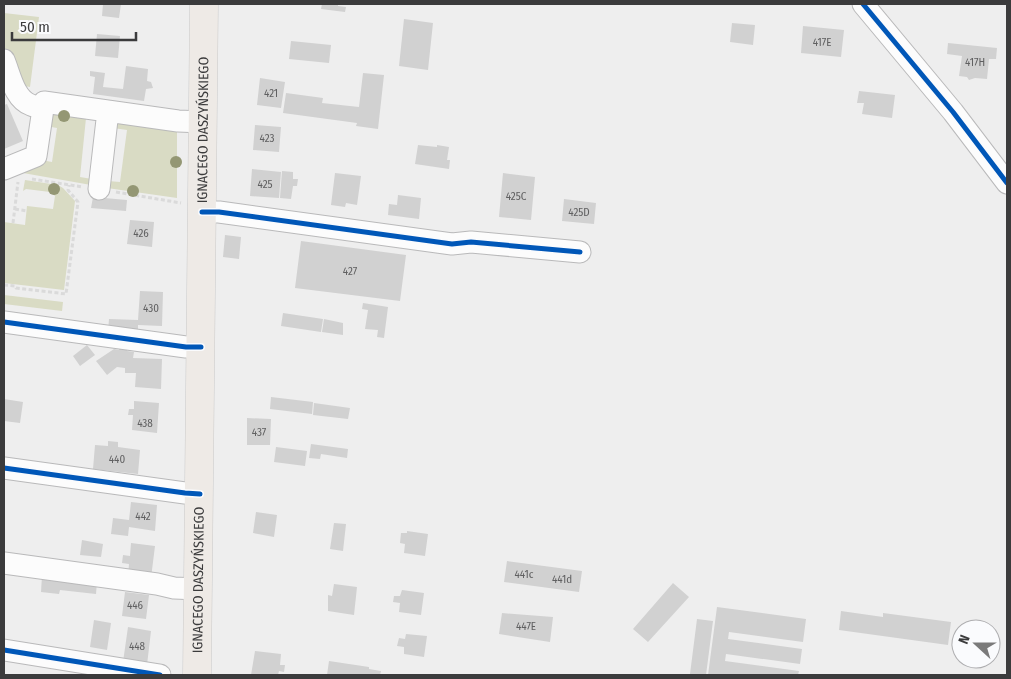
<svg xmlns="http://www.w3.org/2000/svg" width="1011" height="679" viewBox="0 0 1011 679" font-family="'Fira Sans Condensed',sans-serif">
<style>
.green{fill:#d9dbc4}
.building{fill:#d1d1d1}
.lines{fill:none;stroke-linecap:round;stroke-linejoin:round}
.minor-casing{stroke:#b9b9ba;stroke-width:23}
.major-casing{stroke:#cacaca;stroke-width:29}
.path{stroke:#dadada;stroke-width:3;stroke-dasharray:4 2.5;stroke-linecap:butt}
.minor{stroke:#fcfcfc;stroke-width:21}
.major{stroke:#eeeae6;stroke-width:28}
.cycleway-casing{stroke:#fafbfd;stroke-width:8}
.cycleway{stroke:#0057b8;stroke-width:5}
.tree{fill:#949774}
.labels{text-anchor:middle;stroke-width:4;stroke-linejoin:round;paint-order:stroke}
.number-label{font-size:11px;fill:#606061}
.street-label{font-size:14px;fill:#3b3b3c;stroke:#fafbfd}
</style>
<rect width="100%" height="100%" fill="#eee"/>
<!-- green -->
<path class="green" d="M4,13L39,17L30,87L19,85L4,47Z
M54,111L86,118L80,177L92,179L91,185L23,173L22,169L41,160L52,162L57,128L46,126Z
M114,123L177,127V198L107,188L108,181L120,182L127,130L113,128Z
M25,180L58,185L63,188L75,201L64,290L4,283V222L25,225L27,206L53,209L55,196L50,192L26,189L23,191Z
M4,295L63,302L62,311L4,304Z"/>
<!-- building -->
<path class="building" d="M103,4H121L119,18L102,16Z
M322,4H338V6L346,7L345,12L321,9Z
M404,19L433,23L428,70L399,66Z
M732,23L755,25L753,45L730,42Z
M803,26L844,30L841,57L801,53Z
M97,34L120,36L118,58L95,56Z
M291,41L331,45L329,63L289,59Z
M948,43L997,48L996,59H989L987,79L975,78L969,80L967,77L959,76L962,56L947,54Z
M126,66L148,69L147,81L151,82L153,88L146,89L144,101L93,94L95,77L90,76V71L105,73L103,87L123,89Z
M363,73L384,75L378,129L356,126L357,123L283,113L286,93L323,98L322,103L359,107Z
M260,78L285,82L281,108L257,105Z
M859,91L895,95L892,118L862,114L864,103H857Z
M7,104L23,141L4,149V105Z
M255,125L281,127L279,152L253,150Z
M418,145L437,147V145L449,147L447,160H450L449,169L415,164Z
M252,169L281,172L279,198L250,196Z
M282,171L293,172V179H298L297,186H293L291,199L280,198Z
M335,173L361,176L357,205L346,203L345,207L331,205Z
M503,173L535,177L531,220L499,217Z
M398,195L421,198L419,219L388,215L389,204L397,205Z
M93,197L127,200L126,211L91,208Z
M564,199L596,203L594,224L562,221Z
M130,220L154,222L152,247L127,244Z
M225,235L241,237L239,259L223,257Z
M301,241L406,255L400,301L295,288Z
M140,291L163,292L162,326L138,325V332L108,331L109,319L138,320Z
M363,303L388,307L384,338L377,337L378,330L365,329L368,310L362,309Z
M283,313L323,319L321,332L281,326Z
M324,319L343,323V335L322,332Z
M87,345L95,355L80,366L73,356Z
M120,346L128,347L127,351L134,352L133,358L162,359L161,389L135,387L136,373H125V368L117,367L107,375L96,361L114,349L119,350Z
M271,397L313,402L312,414L270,409Z
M4,399L23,402L20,423L4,421Z
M134,401L159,403L157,433L132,430L133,415H128L129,409H134Z
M314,403L350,408L348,419L313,415Z
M247,418L271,419L270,445H247Z
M108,441L118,442V447L140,450L138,474L93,469L95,445L108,446Z
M311,444L348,449L347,458L321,454L320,459L309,458Z
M276,447L307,451L305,466L274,462Z
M131,502L157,505L155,531L129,527L128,536L111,534L113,518L129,520Z
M256,512L277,515L274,537L253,533Z
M334,523L346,524L343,551L330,549Z
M407,531L428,534L425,556L404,553L405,544L400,543L401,533H407Z
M82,540L103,544L101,557L80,555Z
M131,543L155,546L151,578L128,576L129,564L122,563L123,555L130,556Z
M507,561L582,571L579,592L504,582Z
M42,576L97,582L96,594L60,590L59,594L41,592Z
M673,583L689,597L648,642L633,629Z
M334,584L357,587L354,615L328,611V595L332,596Z
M402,590L424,593L421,615L399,612L400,603L393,602L394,596H400Z
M125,592L149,595L146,619L122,616Z
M717,607L806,619L803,642L729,632L728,639L802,649L800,664L726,654L725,661L799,671L798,675H708Z
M841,611L883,617V613L951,622L948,645L839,630Z
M502,613L553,617L550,642L499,634Z
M697,619L713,621L706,675L690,674Z
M94,620L111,623L107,650L90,647Z
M128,627L151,631L147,665L123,662Z
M406,634L427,636L424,657L404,654V647L397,646L399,638L405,639Z
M255,651L281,654L280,665H285L284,672L279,671L278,675H251Z
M329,661L369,667V669L381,671L380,675H327Z"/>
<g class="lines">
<!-- minor casing -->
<g class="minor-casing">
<path id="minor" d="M863,4L953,112L1007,183
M4,60C10,74 14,99 31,105C35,107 39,107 43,107
M4,169L36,156L44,102L178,121L203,122
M99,189L108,111
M202,212H219L452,244L471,242L580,252
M4,322L186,347H201
M4,468L185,493L200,494
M4,563L157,584L174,588L199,589
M4,650L160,675"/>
</g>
<!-- major casing -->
<g class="major-casing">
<g id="major">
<path id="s1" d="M197,675L204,4"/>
</g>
</g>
<!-- path -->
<path class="path" d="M32,179L83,187
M116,192L181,203
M15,209L27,211
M13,223L18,182
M4,285L15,286L16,288L66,294L78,202L68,190L69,185"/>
<!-- minor -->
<use href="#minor" class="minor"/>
<!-- major -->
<use href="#major" class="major"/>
<!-- cycleway casing -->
<g class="cycleway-casing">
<path id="cycleway" d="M863,4L953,112L1007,183
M202,212H219L452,244L471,242L580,252
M4,322L186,347H201
M4,468L185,493L200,494
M4,650L160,675"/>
</g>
<!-- cycleway -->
<use href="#cycleway" class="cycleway"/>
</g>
<!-- trees -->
<g class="tree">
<circle cx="64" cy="116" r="6"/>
<circle cx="176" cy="162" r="6"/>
<circle cx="54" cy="189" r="6"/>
<circle cx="133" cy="191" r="6"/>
</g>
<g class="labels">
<!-- number labels -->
<g class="number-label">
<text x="822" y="46">417E</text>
<text x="975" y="66">417H</text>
<text x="271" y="97">421</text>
<text x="267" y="142">423</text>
<text x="265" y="188">425</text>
<text x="516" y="200">425C</text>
<text x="579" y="216">425D</text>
<text x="141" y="237">426</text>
<text x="350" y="275">427</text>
<text x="151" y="312">430</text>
<text x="145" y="427">438</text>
<text x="259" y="436">437</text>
<text x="117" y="463">440</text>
<text x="143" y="520">442</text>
<text x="524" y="578">441c</text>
<text x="562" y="583">441d</text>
<text x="135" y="609">446</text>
<text x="526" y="630">447E</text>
<text x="137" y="650">448</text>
</g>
<!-- street labels -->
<g class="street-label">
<text dy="5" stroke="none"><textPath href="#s1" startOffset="545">IGNACEGO DASZYŃSKIEGO</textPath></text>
<text dy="5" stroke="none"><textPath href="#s1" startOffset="95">IGNACEGO DASZYŃSKIEGO</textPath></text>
</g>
</g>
<!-- border -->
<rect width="1011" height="679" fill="none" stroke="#3b3b3c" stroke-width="10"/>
<!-- north arrow -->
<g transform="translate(976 644) rotate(291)"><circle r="24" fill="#fafbfd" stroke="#aeaeb0"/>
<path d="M0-4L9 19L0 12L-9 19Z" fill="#7a7a7a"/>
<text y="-8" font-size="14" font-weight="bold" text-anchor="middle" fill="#3b3b3c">N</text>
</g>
<!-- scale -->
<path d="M12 32v8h124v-8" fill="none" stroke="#3b3b3c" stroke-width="2.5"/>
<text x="20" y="32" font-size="15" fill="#3b3b3c" stroke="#fafbfd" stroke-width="4" paint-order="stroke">50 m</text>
</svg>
